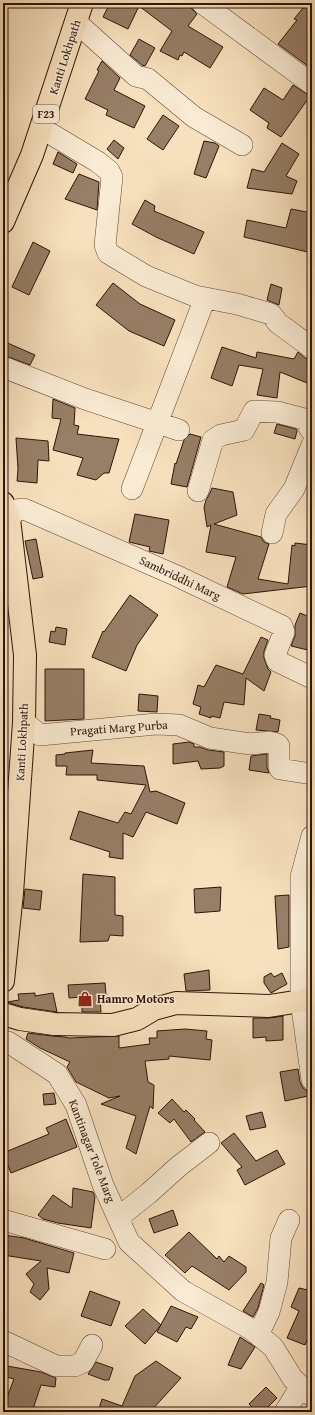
<svg xmlns="http://www.w3.org/2000/svg" width="315" height="1415" viewBox="0 0 315 1415" font-family="'Gentium Book Plus',serif">
<style>
.building{fill:#977e66;stroke:#2f1407}
.lines{fill:none;stroke-linecap:round;stroke-linejoin:round}
.minor-casing{stroke:#614734;stroke-width:22}
.major-casing{stroke:#2f1407;stroke-width:24}
.minor{stroke:#faebd4;stroke-width:21}
.major{stroke:#f7e0bd;stroke-width:22}
.labels{text-anchor:middle;stroke-width:3;stroke-linejoin:round;paint-order:stroke}
.shield{fill:#faebd4;stroke:#6c5444;stroke-width:1}
.shield-label{font-size:11px;font-weight:bold;fill:#2f1407}
.street-label{font-size:12px;fill:#2f1407;stroke:#faebd4}
.poi-label{font-size:12px;font-weight:bold;fill:#2f1407;stroke:#faebd4;text-anchor:start}
</style>
<rect width="100%" height="100%" fill="#f7e0bd"/>
<filter id="stains"><feTurbulence type="fractalNoise" baseFrequency=".005" numOctaves="4"/><feColorMatrix values="0 0 0 0 .2 0 0 0 0 .09 0 0 0 0 .02 0 0 0 .5 -.17"/></filter>
<radialGradient id="worn" r=".72"><stop offset=".6" stop-color="#630" stop-opacity="0"/><stop offset="1" stop-color="#630" stop-opacity=".3"/></radialGradient>
<!-- building -->
<path class="building" d="M110,3H187L191,6V8L197,14L188,26L223,47L210,68L184,52L182,56L180,55L178,60L160,51L172,31L139,6L128,29L103,17Z
M307,3H312V69L278,44L297,20L294,19Z
M139,39L155,48L145,66L142,65L130,55Z
M102,61L120,78L114,90L145,106L134,128L106,115L108,110L85,99L99,71L97,70Z
M293,85L310,96L281,137L267,128L269,123L250,110L264,88L283,100Z
M163,115L179,126L163,150L147,139Z
M114,140L124,148L118,159L107,149Z
M204,141L215,143L219,146L206,178L194,174Z
M282,143L299,154L286,176L297,181L292,194L247,188L252,169L264,172Z
M58,152L77,164L73,173L53,164Z
M79,174L99,182L97,210L65,199Z
M145,200L155,206L154,211L204,232L194,254L156,237L132,224Z
M291,209L312,213V253L244,237L247,220L286,228Z
M33,242L50,251L29,295L12,287Z
M113,283L140,304L175,320L164,346L129,331L96,305Z
M271,284L282,288L279,305L267,300Z
M3,341L35,355L30,365L3,355Z
M222,347L256,358L257,352L294,359L298,352L305,358L312,360V385L280,372L277,398L257,395L263,369L239,365L232,386L211,378Z
M53,399L75,408L74,425L79,426L77,434L119,439L109,473H104L96,480L77,475L83,458L53,450L61,419L52,418Z
M277,424L296,429L297,431L295,439L274,433Z
M190,434L201,437L187,487L171,484L175,463L176,464L184,440Z
M16,438L48,441L49,461L38,460L37,483L17,481L18,469Z
M212,488L233,492L237,515L214,524L261,537L264,542L269,544L258,579L288,584L292,545L295,546V543L312,545V586L243,594L227,587L236,557L206,552L211,525L207,527L204,507L206,500L209,495Z
M135,514L169,520L163,554L149,551L150,547L129,542Z
M36,539L43,577L33,579L25,541Z
M130,595L158,615L137,645L126,671L92,657L103,631L104,632Z
M300,613L312,618V651L291,646L295,636V625Z
M56,627L67,629L65,645L49,642L51,631L55,632Z
M261,637L268,640L264,651V658L268,669L271,672L264,691L246,678L244,705L224,702L220,718L211,716V718L199,714L201,707L193,704L198,685L204,687L216,665L243,674Z
M45,669H84V719L45,721Z
M139,694L158,696L157,712L138,711Z
M259,714L271,716L270,718L280,720L278,732L256,730Z
M189,742L194,744V747H200L208,750L224,752V766L220,768L201,769L198,761L173,764V744Z
M93,750L91,763L144,766L150,792L156,791L185,803L177,824L146,812L133,837L123,833V859L109,857L110,852L70,839L79,811L118,823L125,812L131,814L146,785L97,780V775H66L67,766H56V755L65,754V753Z
M267,754V767L269,773L249,770L251,756Z
M83,874L115,877V915L123,916V936L110,935L108,941L80,942Z
M221,887L220,911L195,913L194,889Z
M25,889L42,891L40,910L23,908Z
M289,895V947L278,949L275,896Z
M209,970L210,990L186,991L184,974Z
M271,973L274,977L282,973L287,984L271,993L264,983V977Z
M105,983L106,995L100,996L101,1012H82V997L69,998L68,985Z
M35,993V996L53,993L57,1012L23,1007L7,1002L19,1000L18,994Z
M283,1016V1040L266,1041V1037L253,1038V1018H269Z
M185,1029L207,1031L206,1039L212,1040L210,1060L169,1056V1059L145,1061L148,1082L154,1085L153,1109L150,1106L136,1154L126,1148L136,1116L101,1104L120,1096L109,1098L76,1082L67,1067L70,1062L40,1048L26,1039L28,1033L52,1036L65,1037L69,1038L119,1036V1048L150,1044L149,1038H157V1031Z
M298,1069L300,1082L303,1088L307,1091L308,1096L285,1101L280,1072Z
M54,1093L56,1104L44,1105L43,1094Z
M172,1099L184,1112L186,1110L195,1119L194,1120L205,1132L191,1142L174,1119L170,1123L158,1113Z
M262,1112L266,1127L250,1130L246,1116Z
M66,1119L77,1147L11,1173L3,1153L49,1134L46,1128Z
M234,1133L256,1161L277,1150L285,1164L245,1185L237,1170L242,1167L221,1143Z
M73,1188L93,1192L95,1197L91,1228L58,1223L43,1219L38,1215L53,1195L72,1208Z
M173,1210L178,1225L154,1233L149,1219Z
M189,1232L217,1259L219,1256L224,1262L229,1256L246,1267V1272L229,1290L192,1266L185,1273L165,1255Z
M4,1235L24,1238L74,1253L69,1273L47,1268L49,1289L40,1300L30,1292L34,1284L26,1274L41,1261L3,1255Z
M261,1283L264,1285L258,1308L253,1317L243,1311Z
M299,1288L312,1291V1341L307,1340L305,1345L287,1338L299,1311L291,1307Z
M90,1291L120,1302L111,1326L81,1316Z
M171,1306L198,1317L191,1329L186,1327L177,1342L157,1332Z
M143,1309L161,1325L145,1344L125,1326Z
M240,1337L255,1347L241,1369L228,1365Z
M156,1361L181,1378L150,1412H98L102,1399L122,1406L135,1376Z
M96,1362L113,1368L109,1380H104L88,1374Z
M7,1366L41,1372L56,1378L55,1387L41,1385L32,1412H3V1408L14,1379L3,1376Z
M266,1387L277,1398L263,1412H257L249,1404Z"/>
<g class="lines">
<!-- minor casing -->
<g class="minor-casing">
<path id="minor" d="M202,3L312,84
M76,22L136,76L148,79L194,117L242,145
M41,128L98,162L109,171L112,177L105,245L108,253L146,276L195,296L237,304L271,314L278,323L312,348
M3,367L85,399L179,430
M132,489L205,298
M198,491L213,440L221,435L244,430L254,411L277,412L304,419L312,432
M9,519L16,510L24,509L177,576L282,626L284,632L275,655L277,661L312,678
M272,533L276,514L294,489L312,445
M24,722L40,735L156,724L179,725L210,738L250,744L270,742L277,744L279,746V767L280,769L312,774
M312,836L301,877V1001L312,1080
M3,1043L8,1042L57,1074L76,1105L103,1185L129,1242L183,1291L251,1329L273,1347L293,1379L312,1396
M119,1217L149,1193L179,1166L209,1143
M3,1220L105,1249
M258,1335L269,1312L277,1282L281,1238L289,1220
M3,1341L56,1366H75L83,1362L92,1345
M285,1412L301,1386"/>
</g>
<!-- major casing -->
<g class="major-casing">
<path id="major" d="M3,222L32,155L82,3
M3,503L9,519L25,655L24,722L12,893L3,981
M3,1014L20,1019L54,1024L113,1025L137,1019L154,1009L176,1003L269,1006L301,1001L312,997"/>
</g>
<!-- minor -->
<use href="#minor" class="minor"/>
<!-- major -->
<use href="#major" class="major"/>
</g>
<!-- icons -->
<defs>
<g id="shop-bare" transform="scale(1.2)"><path d="M-5-2.5h2.3a2.7 3.5 0 0 1 5.4 0H5L5.5 6h-11ZM-1.5-2.5h3a1.5 2.3 0 0 0-3 0Z" fill="#8f2418" stroke="#faebd4" stroke-width="2.5" paint-order="stroke"/></g>
</defs>
<g fill-rule="evenodd">
<use href="#shop-bare" x="85" y="999"/>
</g>
<g class="labels">
<!-- shield labels -->
<rect class="shield" x="33" y="105" width="26" height="18" rx="3"/>
<g class="shield-label">
<text x="46" y="118">F23</text>
</g>
<!-- street labels -->
<g class="street-label">
<text transform="translate(65 57) rotate(-72)" y="4">Kanti Lokhpath</text>
<text transform="translate(180 578) rotate(25)" y="4">Sambriddhi Marg</text>
<text transform="translate(119 728) rotate(-4)" y="4">Pragati Marg Purba</text>
<text transform="translate(22 742) rotate(-87)" y="4">Kanti Lokhpath</text>
<text transform="translate(92 1151) rotate(69)" y="4">Kantinagar Tole Marg</text>
</g>
<!-- poi labels -->
<g class="poi-label">
<text x="97" y="1003">Hamro Motors</text>
</g>
</g>
<!-- margin -->
<rect width="315" height="1415" fill="none" stroke="#f7e0bd" stroke-width="16"/>
<rect x="4" y="4" width="307" height="1407" fill="none" stroke="#2f1407" stroke-width="2"/>
<rect x="8" y="8" width="299" height="1399" fill="none" stroke="#2f1407"/>
<rect width="100%" height="100%" filter="url(#stains)"/>
<rect width="100%" height="100%" fill="url(#worn)"/>
</svg>
